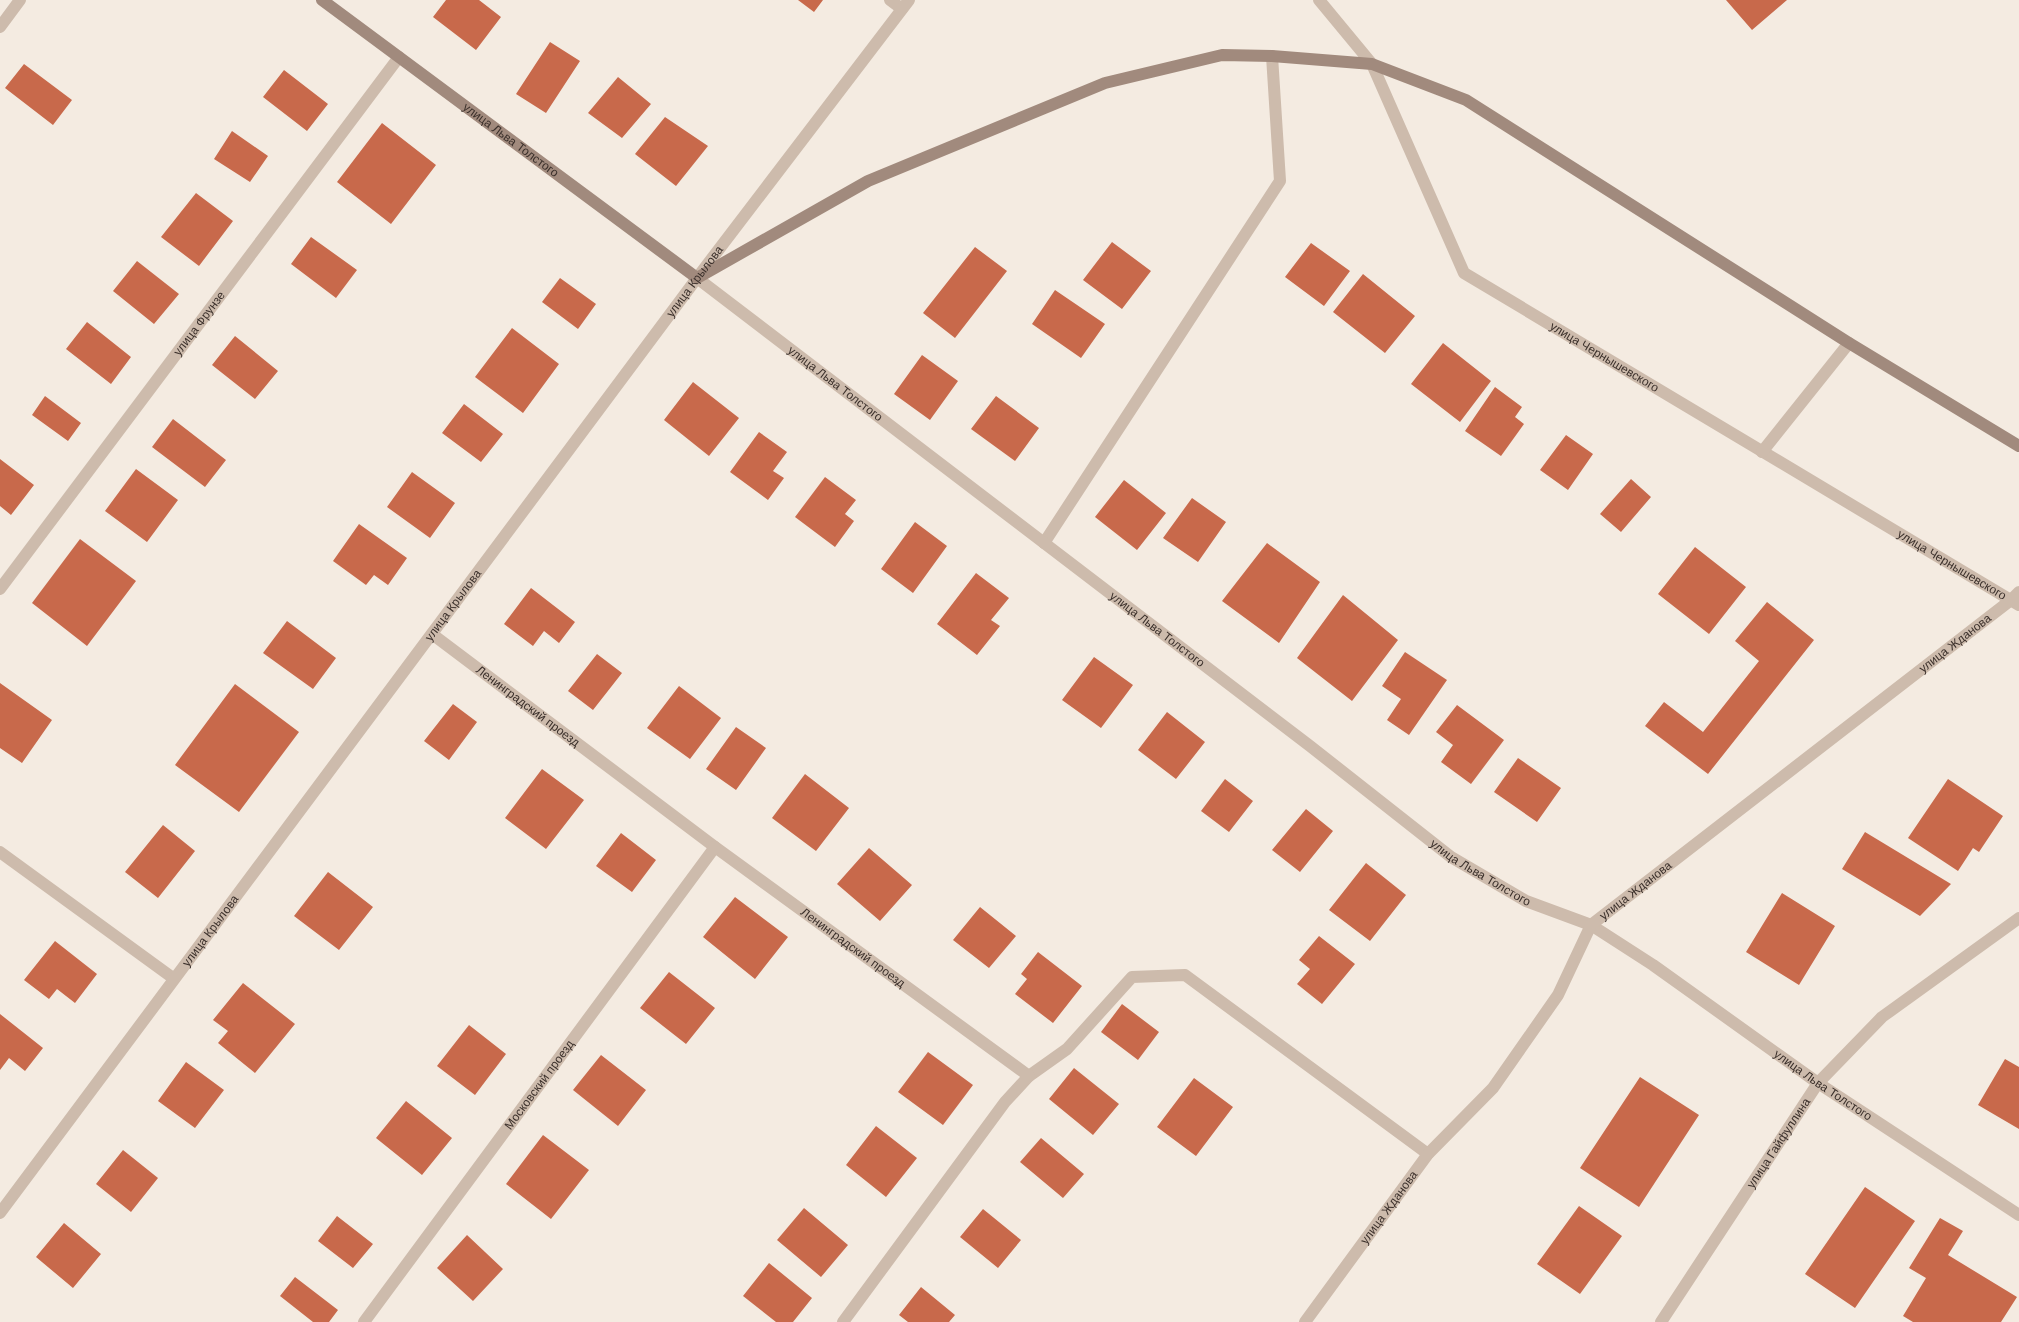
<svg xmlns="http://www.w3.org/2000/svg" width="2019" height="1322" viewBox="0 0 2019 1322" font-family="Helvetica,sans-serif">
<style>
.building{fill:#c8694b}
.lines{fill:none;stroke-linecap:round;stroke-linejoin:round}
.lane{stroke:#cdbbac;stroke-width:12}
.street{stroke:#cdbbac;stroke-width:12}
.secondary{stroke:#a18a7d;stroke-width:12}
.labels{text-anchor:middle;stroke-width:5;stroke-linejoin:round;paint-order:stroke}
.street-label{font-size:12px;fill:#3b302b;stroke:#fbf5ee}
</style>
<rect width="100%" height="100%" fill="#f4ebe1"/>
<!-- building -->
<path class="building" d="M446,0H479L501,17L476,50L433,17Z
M798,0H823L814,12Z
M1726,0H1787L1752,30Z
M550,42L580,61L546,113L516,94Z
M24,64L72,100L53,125L5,88Z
M284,70L328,104L307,131L263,97Z
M618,77L651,104L622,138L588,113Z
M665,117L708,146L676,186L635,154Z
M382,123L436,165L391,224L337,182Z
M232,131L268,156L250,182L214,159Z
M196,193L233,221L199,266L161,237Z
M311,237L357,270L336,298L291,264Z
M1112,242L1151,271L1122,309L1083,280Z
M1311,243L1350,271L1324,306L1285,277Z
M975,247L1007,271L955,338L923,313Z
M137,261L179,294L154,324L113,291Z
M1363,274L1415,316L1385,353L1333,312Z
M560,278L596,304L578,329L542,302Z
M1055,290L1105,324L1081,358L1032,324Z
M87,322L131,357L111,384L66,349Z
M512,328L559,364L523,413L475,377Z
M235,336L278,371L255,399L212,365Z
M1443,343L1491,381L1460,422L1411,384Z
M922,355L958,381L930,420L894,394Z
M693,382L739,418L709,456L664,420Z
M1495,387L1522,407L1515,417L1524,424L1501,456L1465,431Z
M45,396L81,423L68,441L32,415Z
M996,396L1039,428L1015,461L971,429Z
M464,404L503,434L481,462L442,433Z
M173,419L226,460L205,487L152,447Z
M759,432L787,452L773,471L784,478L768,500L730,472Z
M1566,435L1593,454L1568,490L1540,470Z
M0,459L34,485L11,515L0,506Z
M136,469L178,500L147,542L105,511Z
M412,472L455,503L430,538L387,507Z
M825,477L856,500L845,514L854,521L835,547L795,517Z
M1631,479L1651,497L1621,532L1600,514Z
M1124,480L1166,513L1137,550L1095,517Z
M1192,498L1226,522L1198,562L1163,538Z
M915,522L947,546L913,593L881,569Z
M359,524L407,558L388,585L374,575L366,585L333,561Z
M80,539L136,581L87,646L32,603Z
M1267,543L1320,582L1279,643L1222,601Z
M1695,547L1746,587L1709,634L1658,594Z
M976,573L1009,598L991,620L1000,626L977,655L937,624Z
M531,588L575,622L559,643L544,631L533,646L504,624Z
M1343,595L1398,640L1352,701L1297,658Z
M1767,602L1814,640L1708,774L1645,726L1664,702L1703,732L1759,661L1735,641Z
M287,621L336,658L313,689L263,653Z
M1405,652L1447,680L1409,735L1387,720L1401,699L1382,686Z
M597,654L622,673L593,710L568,691Z
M1094,657L1133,685L1101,728L1062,700Z
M0,683L52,720L22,763L0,748Z
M235,684L299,732L239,812L175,765Z
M679,686L721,718L690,759L647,728Z
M453,704L477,722L449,760L424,741Z
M1457,705L1504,740L1471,784L1441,762L1453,745L1436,732Z
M1167,712L1205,742L1176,779L1138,750Z
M736,727L766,748L736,790L706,769Z
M1518,758L1561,788L1537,822L1494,792Z
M542,769L584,800L546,849L505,818Z
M805,774L849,808L816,851L772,818Z
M1225,779L1253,801L1229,832L1201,811Z
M1948,779L2003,816L1979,852L1973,848L1958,871L1908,838Z
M1306,809L1333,831L1300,872L1272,850Z
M163,825L195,851L158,898L125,872Z
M1865,832L1951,884L1920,916L1842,869Z
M621,833L656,860L632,892L596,866Z
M869,848L912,885L880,921L837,884Z
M1366,863L1406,895L1370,941L1329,910Z
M328,872L373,907L339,950L294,916Z
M1782,893L1835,926L1799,985L1746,952Z
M735,897L788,937L755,979L703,937Z
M980,907L1016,936L989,968L953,940Z
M1319,936L1355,964L1322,1004L1297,984L1310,969L1299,960Z
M55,941L97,974L75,1003L57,989L49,999L24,980Z
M1038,952L1082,986L1053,1023L1015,994L1027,979L1021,974Z
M669,972L715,1008L686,1044L640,1008Z
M243,983L295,1024L255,1073L218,1043L228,1031L213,1020Z
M1122,1004L1159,1032L1138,1060L1101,1032Z
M0,1014L43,1048L25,1071L9,1058L0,1070Z
M469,1025L506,1054L475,1095L437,1066Z
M928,1052L973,1085L943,1125L898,1092Z
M601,1055L646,1090L618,1126L573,1090Z
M2005,1059L2019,1067V1129L1978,1105Z
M186,1062L224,1090L195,1128L158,1101Z
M1074,1068L1119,1104L1093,1135L1049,1099Z
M1640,1077L1699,1115L1639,1207L1580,1168Z
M1194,1078L1233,1107L1196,1156L1157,1127Z
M406,1101L452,1138L422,1175L376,1138Z
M876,1126L917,1158L886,1197L846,1165Z
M543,1135L589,1170L551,1219L506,1184Z
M1041,1138L1084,1174L1063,1198L1020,1162Z
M123,1150L158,1178L131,1212L96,1184Z
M1865,1187L1915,1221L1855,1308L1805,1274Z
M1579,1206L1622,1236L1580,1294L1537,1264Z
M804,1208L848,1245L821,1277L777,1240Z
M983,1209L1021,1240L998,1268L960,1237Z
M337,1216L373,1244L353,1268L318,1241Z
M1940,1218L1963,1231L1948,1255L2017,1297L2001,1322H1913L1903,1316L1926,1278L1909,1268Z
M64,1223L101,1254L73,1288L36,1257Z
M467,1235L503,1269L473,1301L437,1268Z
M769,1263L812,1298L793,1322H776L743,1296Z
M295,1277L338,1310L329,1322H313L280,1296Z
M921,1287L955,1315L949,1322H908L899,1315Z"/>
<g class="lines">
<!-- lane -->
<path class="lane" d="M1044,543L1280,181L1272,56
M1029,1076L1067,1049L1132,977L1185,975L1428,1154"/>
<!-- street -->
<g class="street">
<path d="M890,0L902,9"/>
<path id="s1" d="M1319,0L1372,64L1464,273L2019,605"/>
<path d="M0,27L20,0"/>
<path id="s2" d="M697,278L1310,746L1451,857L1526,901L1591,925L1653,965L1818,1083L2019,1215"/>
<path d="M1762,452L1849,343"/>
<path id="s3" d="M0,589L399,57"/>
<path id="s4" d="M432,634L715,847L1029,1076L1005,1102L843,1322"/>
<path d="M0,852L173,978"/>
<path id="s5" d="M0,1213L697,278L909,0"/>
<path id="s6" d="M364,1322L715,847"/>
<path id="s7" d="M1305,1322L1428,1154L1493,1088L1558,995L1591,925L2011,600L2019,592"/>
<path id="s8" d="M1661,1322L1818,1083L1882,1017L2019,918"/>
</g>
<!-- secondary -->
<path class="secondary" id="s9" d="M322,0L697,278L868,181L1105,83L1222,55L1272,56L1372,64L1466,100L1849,343L2019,446"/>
</g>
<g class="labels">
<!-- street labels -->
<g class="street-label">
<text dy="4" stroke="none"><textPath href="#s9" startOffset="235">улица Льва Толстого</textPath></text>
<text dy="4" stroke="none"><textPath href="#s5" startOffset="1162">улица Крылова</textPath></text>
<text dy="4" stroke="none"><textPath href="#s3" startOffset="332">улица Фрунзе</textPath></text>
<text dy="4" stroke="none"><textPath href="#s1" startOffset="475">улица Чернышевского</textPath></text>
<text dy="4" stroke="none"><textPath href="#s2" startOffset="174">улица Льва Толстого</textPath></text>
<text dy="4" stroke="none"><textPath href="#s1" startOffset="880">улица Чернышевского</textPath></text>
<text dy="4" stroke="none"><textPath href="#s5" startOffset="758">улица Крылова</textPath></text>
<text dy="4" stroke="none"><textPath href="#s2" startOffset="579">улица Льва Толстого</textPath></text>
<text dy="4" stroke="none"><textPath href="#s7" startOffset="952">улица Жданова</textPath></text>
<text dy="4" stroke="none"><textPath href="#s4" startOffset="120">Ленинградский проезд</textPath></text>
<text dy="4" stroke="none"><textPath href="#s2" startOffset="984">улица Льва Толстого</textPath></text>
<text dy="4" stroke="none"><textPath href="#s7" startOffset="548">улица Жданова</textPath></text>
<text dy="4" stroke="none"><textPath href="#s5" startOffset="352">улица Крылова</textPath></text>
<text dy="4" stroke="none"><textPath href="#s4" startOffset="525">Ленинградский проезд</textPath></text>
<text dy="4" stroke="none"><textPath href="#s6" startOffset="295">Московский проезд</textPath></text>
<text dy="4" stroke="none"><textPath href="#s2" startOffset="1389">улица Льва Толстого</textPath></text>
<text dy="4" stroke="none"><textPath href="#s8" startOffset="214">улица Гайфуллина</textPath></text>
<text dy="4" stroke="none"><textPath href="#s7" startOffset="142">улица Жданова</textPath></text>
</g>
</g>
</svg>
